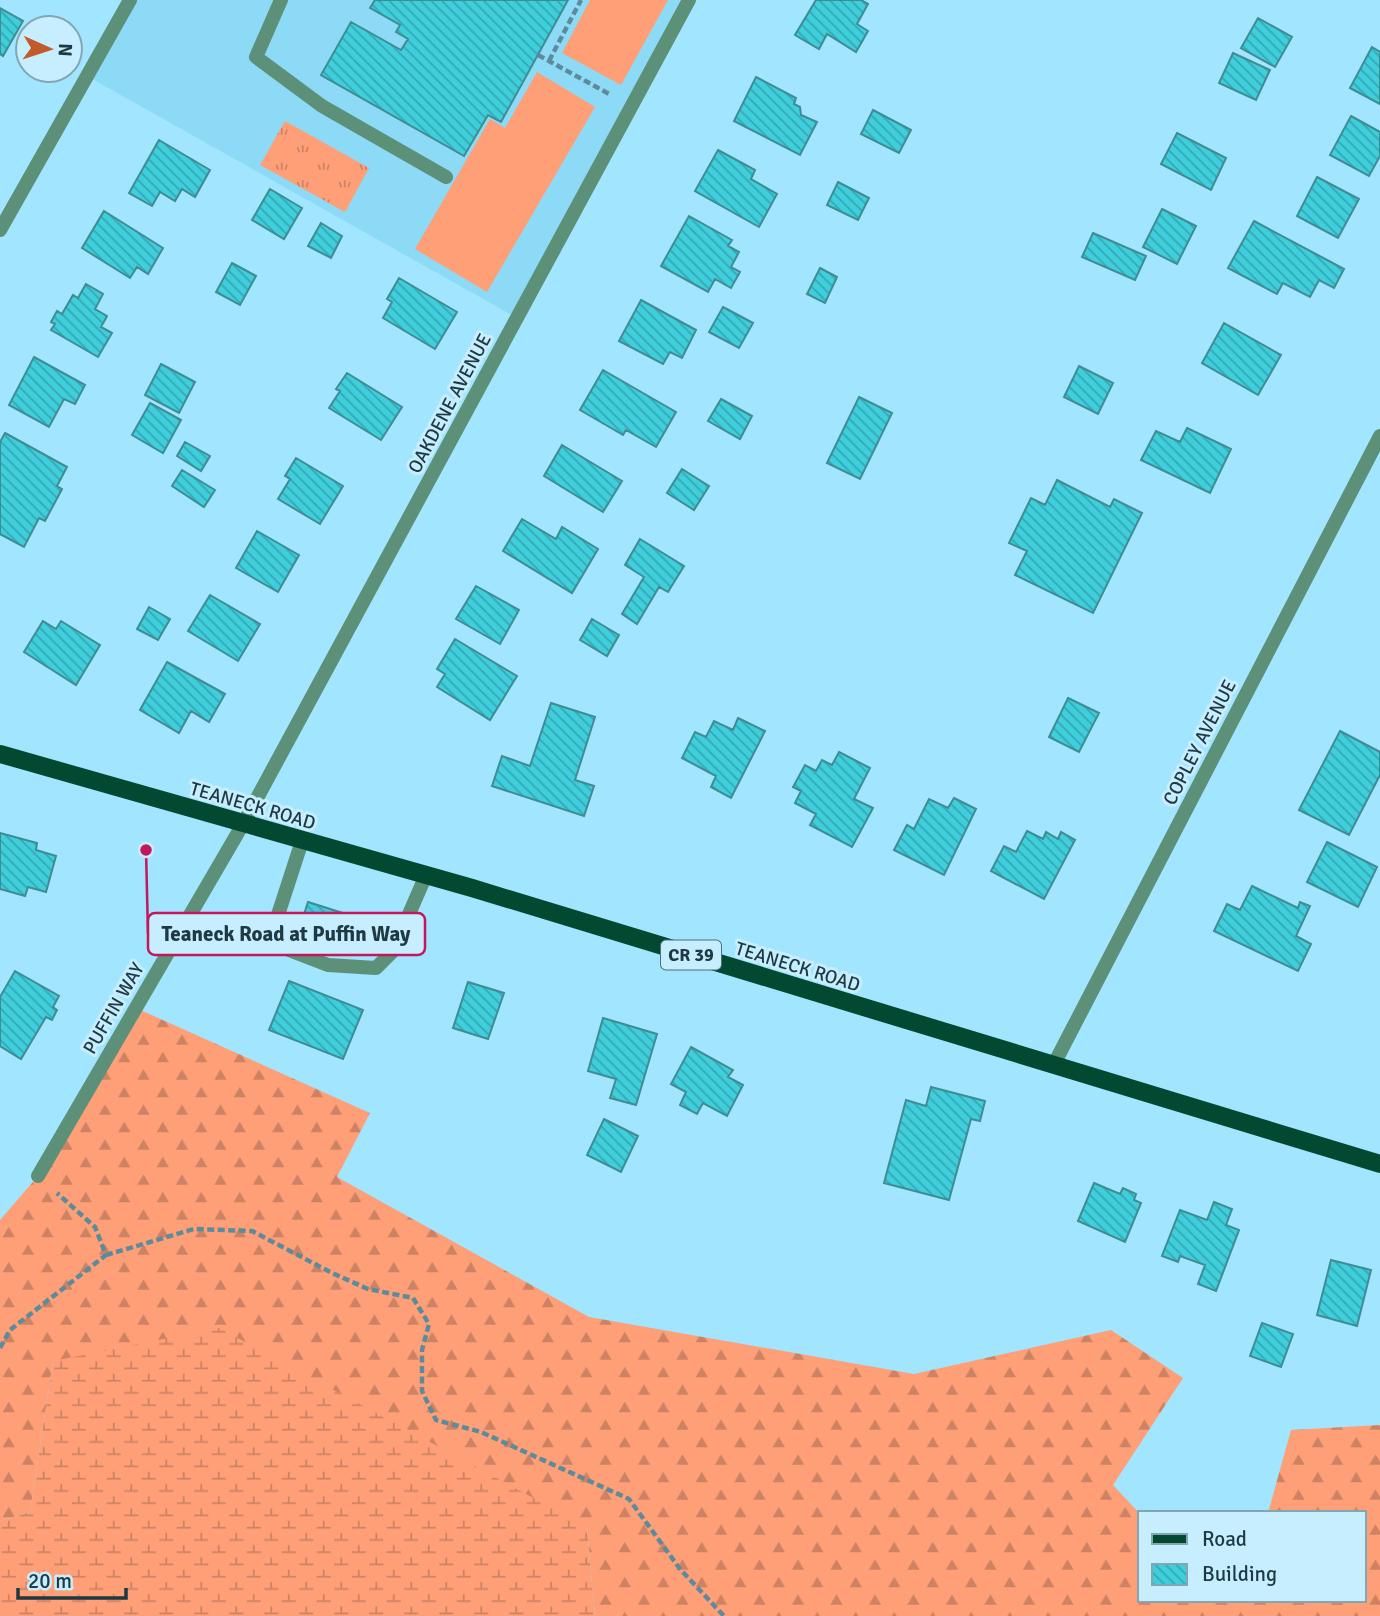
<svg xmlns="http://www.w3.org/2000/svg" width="1380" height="1616" viewBox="0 0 1380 1616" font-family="Signika,sans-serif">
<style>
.built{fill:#8ddaf6}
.grass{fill:#fe9f77}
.forest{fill:url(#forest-firs)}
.wetland{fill:url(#wetland-marsh)}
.park{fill:url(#park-tufts)}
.building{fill:url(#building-back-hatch);stroke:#3f8c93;stroke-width:2}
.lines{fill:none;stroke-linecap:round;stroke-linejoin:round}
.path{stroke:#5d8b9c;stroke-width:4.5;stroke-dasharray:7 3.5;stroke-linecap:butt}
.service{stroke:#5c9078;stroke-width:14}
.minor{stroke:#5c9078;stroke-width:14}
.primary{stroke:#034932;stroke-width:18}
.labels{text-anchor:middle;stroke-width:6;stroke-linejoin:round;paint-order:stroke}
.shield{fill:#c7eefe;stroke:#516f7b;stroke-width:2}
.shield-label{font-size:18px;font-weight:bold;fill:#1e3943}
.street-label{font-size:19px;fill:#1e3943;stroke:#c7eefe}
.leader{fill:none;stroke:#c2185b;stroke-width:2.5}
.callout-dot{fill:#c2185b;stroke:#c7eefe;stroke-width:2.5}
.callout{fill:#c7eefe;stroke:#c2185b;stroke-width:2.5}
.callout-label{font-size:21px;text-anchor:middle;font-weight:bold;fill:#1e3943}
</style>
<defs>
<pattern id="forest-firs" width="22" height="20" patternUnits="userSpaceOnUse" patternTransform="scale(1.75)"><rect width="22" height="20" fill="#fe9f77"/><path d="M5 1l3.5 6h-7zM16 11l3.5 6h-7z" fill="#cd8363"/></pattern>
<pattern id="wetland-marsh" width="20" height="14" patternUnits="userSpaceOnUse" patternTransform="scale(1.75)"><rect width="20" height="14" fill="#fe9f77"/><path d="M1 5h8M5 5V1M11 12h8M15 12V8" fill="none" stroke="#cd8363"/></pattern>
<pattern id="park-tufts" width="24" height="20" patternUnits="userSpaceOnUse" patternTransform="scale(1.75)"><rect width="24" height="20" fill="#fe9f77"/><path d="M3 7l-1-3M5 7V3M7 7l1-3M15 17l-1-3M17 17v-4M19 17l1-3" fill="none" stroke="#cd8363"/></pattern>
<pattern id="building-back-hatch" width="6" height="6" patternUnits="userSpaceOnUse" patternTransform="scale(1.75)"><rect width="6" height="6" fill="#3fcedb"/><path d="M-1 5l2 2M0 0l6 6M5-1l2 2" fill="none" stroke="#34a8b3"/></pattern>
</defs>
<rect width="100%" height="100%" fill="#a2e5ff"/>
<!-- built -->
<path class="built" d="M130,0H689L517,318L87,76Z"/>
<!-- grass -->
<path class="grass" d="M590,0H668L621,85L562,53Z
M537,72L595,107L487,292L415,249L490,119L505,128Z"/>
<!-- forest -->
<path class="forest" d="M136,1008L370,1113L337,1177L589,1317L914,1374L1111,1330L1183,1378L1113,1485L1140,1514V1600H1364V1513H1268L1291,1430L1380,1425V1616H595L587,1527L53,1361L30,1512L0,1521V1220L38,1176Z"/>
<!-- wetland -->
<path class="wetland" d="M219,1328L587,1527L595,1616H0V1521L30,1512L53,1361Z"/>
<!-- park -->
<path class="park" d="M285,121L369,168L345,212L260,165Z"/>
<!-- building -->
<path class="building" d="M375,0H568L501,122L488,115L464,156L321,75L351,22L401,50L408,39L396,32L400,25L370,8Z
M816,0H861L868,4L857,24L868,31L856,52L827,34L819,49L795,35Z
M0,8L23,21L3,56L0,54Z
M1258,18L1292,37L1275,67L1241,48Z
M1372,47L1380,52V104L1350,88Z
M1233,53L1270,70L1256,100L1219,83Z
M756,77L796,98L794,104L800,107L801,115L817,122L800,155L734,121Z
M873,110L911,130L899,153L861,134Z
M1351,116L1380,132V156L1369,176L1330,155Z
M1177,133L1226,158L1211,190L1161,164Z
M159,140L210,170L195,197L182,189L175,201L160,192L152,206L129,193Z
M718,150L755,170L751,179L777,194L759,227L695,191Z
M1317,177L1359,199L1338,238L1297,216Z
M838,182L869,198L858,220L827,205Z
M270,189L302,208L284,239L252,220Z
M1162,209L1196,226L1177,264L1143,247Z
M104,211L163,248L148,274L137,267L130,278L82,248Z
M689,216L732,240L728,246L739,252L731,267L740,272L731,288L715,279L708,292L661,266Z
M1254,221L1344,269L1334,288L1319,280L1310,297L1283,283L1277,294L1228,268Z
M321,223L342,236L331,258L308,246Z
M1093,233L1146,256L1135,280L1082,257Z
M232,263L256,276L240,305L216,292Z
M820,268L837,277L825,303L807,294Z
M399,278L457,312L435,349L383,318L392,302L387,299Z
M86,284L103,294L95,309L107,316L101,327L112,333L98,357L51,330L55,324L51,322L57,311L62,314L73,295L78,298Z
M641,300L696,330L682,358L670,352L663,364L619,341Z
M723,307L753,323L739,348L709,332Z
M1224,323L1281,355L1258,395L1202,363Z
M34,357L85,385L75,404L64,399L49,427L9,405Z
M161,364L195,382L179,413L145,395Z
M1079,366L1113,383L1098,414L1064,397Z
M603,370L676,412L656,447L626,430L623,435L580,410Z
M347,373L402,407L381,440L329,408L340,391L336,389Z
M859,397L892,413L860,479L827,463Z
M721,399L752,416L740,439L708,421Z
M150,403L181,420L163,453L132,435Z
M1187,428L1231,449L1210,493L1141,460L1156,431L1180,442Z
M5,433L67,467L57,486L62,489L45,521L39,518L24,547L0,534V442Z
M185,442L210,456L201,471L177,456Z
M562,445L622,481L603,512L544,476Z
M296,458L343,486L320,524L278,499L290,479L285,476Z
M682,469L709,486L694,510L667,493Z
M182,470L215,490L204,507L172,486Z
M1057,480L1110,507L1114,499L1142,513L1093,613L1015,575L1027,551L1009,543L1031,498L1045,505Z
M522,519L556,539L562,527L598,549L572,593L503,551Z
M257,531L299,555L278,592L236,568Z
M640,539L684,566L668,592L659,587L637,624L622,614L644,577L625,565Z
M476,586L519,610L500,644L456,619Z
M210,595L260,624L238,661L188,631Z
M149,607L170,619L158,640L137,629Z
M592,619L619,635L607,656L580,640Z
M43,621L56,629L61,621L100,645L76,685L24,652Z
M455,639L517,676L490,720L437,687L445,674L437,669Z
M167,662L225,694L209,722L191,711L179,733L140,710Z
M1068,698L1099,713L1079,752L1049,737Z
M551,703L595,717L575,780L594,786L584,816L492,786L502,756L530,766Z
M738,718L765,731L731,798L711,787L716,776L682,758L695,732L706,737L714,721L733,730Z
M1340,731L1380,752V775L1349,835L1299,810Z
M839,752L870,768L854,799L873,808L852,847L810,825L816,814L795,803L801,791L793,787L805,765L816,771L822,760L832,765Z
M954,798L976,809L944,875L894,850L907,825L914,829L929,799L948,808Z
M1027,831L1043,839L1046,832L1058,839L1061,832L1075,840L1044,899L991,871L1004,846L1016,852Z
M0,833L37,843L36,850L56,856L46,892L28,887L25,896L0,889Z
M1327,842L1377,867L1358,907L1307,882Z
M1252,886L1298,908L1300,902L1310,906L1296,936L1311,944L1298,971L1214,931L1227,904L1240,910Z
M308,902L365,920L354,954L297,936Z
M15,971L59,996L53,1007L57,1010L52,1020L46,1017L21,1059L0,1046V997Z
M289,981L363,1010L343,1059L269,1030Z
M468,982L504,993L488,1039L453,1028Z
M603,1018L657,1034L636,1105L610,1098L616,1079L588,1071Z
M691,1047L733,1070L728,1077L743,1085L727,1116L703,1103L697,1114L680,1105L686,1092L671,1084Z
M931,1087L985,1101L980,1121L971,1119L949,1200L884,1183L906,1100L926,1106Z
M604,1119L638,1136L621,1172L587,1155Z
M1094,1183L1120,1194L1123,1188L1136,1194L1134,1200L1141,1203L1125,1242L1078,1221Z
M1214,1202L1232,1209L1226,1225L1239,1230L1216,1291L1198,1284L1205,1265L1180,1256L1178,1262L1162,1256L1180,1210L1207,1220Z
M1331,1260L1371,1270L1357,1326L1317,1315Z
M1262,1323L1293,1334L1281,1367L1250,1356Z"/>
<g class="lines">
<!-- path -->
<path class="path" d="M538,55L611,95
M549,61L581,0
M106,1255L194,1229L252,1231L332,1273L368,1289L413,1298L429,1324L422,1350V1391L436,1420L481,1432L629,1499L680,1569L724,1616
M0,1348L10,1330L106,1255L95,1227L57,1193"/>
<!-- service -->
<path class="service" d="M281,0L256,57L322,106L446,177
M302,841L275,924L276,945L328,965L376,968L393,951L426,875"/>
<!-- minor -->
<path class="minor" d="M0,230L130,0
M1053,1066L1380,436
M38,1176L243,824L689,0"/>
<!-- primary -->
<path class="primary" d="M0,754L472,888L1380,1164"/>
</g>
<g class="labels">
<!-- shield labels -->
<rect class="shield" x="661" y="940.5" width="60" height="29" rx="5"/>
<g class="shield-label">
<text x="691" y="961">CR 39</text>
</g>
<!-- street labels -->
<g class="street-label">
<text transform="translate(449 403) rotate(-62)" y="7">OAKDENE AVENUE</text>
<text transform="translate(1199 742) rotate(-63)" y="7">COPLEY AVENUE</text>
<text transform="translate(253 805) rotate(16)" y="7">TEANECK ROAD</text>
<text transform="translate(798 966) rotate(17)" y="7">TEANECK ROAD</text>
<text transform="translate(113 1008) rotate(-60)" y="7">PUFFIN WAY</text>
</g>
</g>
<!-- callouts -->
<path class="leader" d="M146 850L148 934"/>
<circle class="callout-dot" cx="146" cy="850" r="7"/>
<rect class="callout" x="148" y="913" width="277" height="42" rx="7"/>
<g class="callout-label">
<text x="286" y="941">Teaneck Road at Puffin Way</text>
</g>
<!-- legend -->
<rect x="1138" y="1511" width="228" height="91" fill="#c7eefe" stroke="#83a6b3" stroke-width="2"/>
<rect x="1152" y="1534" width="35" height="10" fill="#034932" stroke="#83a6b3" stroke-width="2"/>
<text x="1202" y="1546" font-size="21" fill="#1e3943">Road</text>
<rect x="1152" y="1564" width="35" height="21" fill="url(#building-back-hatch)" stroke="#83a6b3" stroke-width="2"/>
<text x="1202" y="1581" font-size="21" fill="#1e3943">Building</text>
<!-- north arrow -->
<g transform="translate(49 49) rotate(93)"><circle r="33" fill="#c7eefe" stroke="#83a6b3" stroke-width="2"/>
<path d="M0-5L12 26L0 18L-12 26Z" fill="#c15b2c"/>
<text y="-10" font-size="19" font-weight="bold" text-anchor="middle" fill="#1e3943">N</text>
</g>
<!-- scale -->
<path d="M18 1588v10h108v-10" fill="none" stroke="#1e3943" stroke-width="3.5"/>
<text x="28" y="1588" font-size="21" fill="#1e3943" stroke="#c7eefe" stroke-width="5" paint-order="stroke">20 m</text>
</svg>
